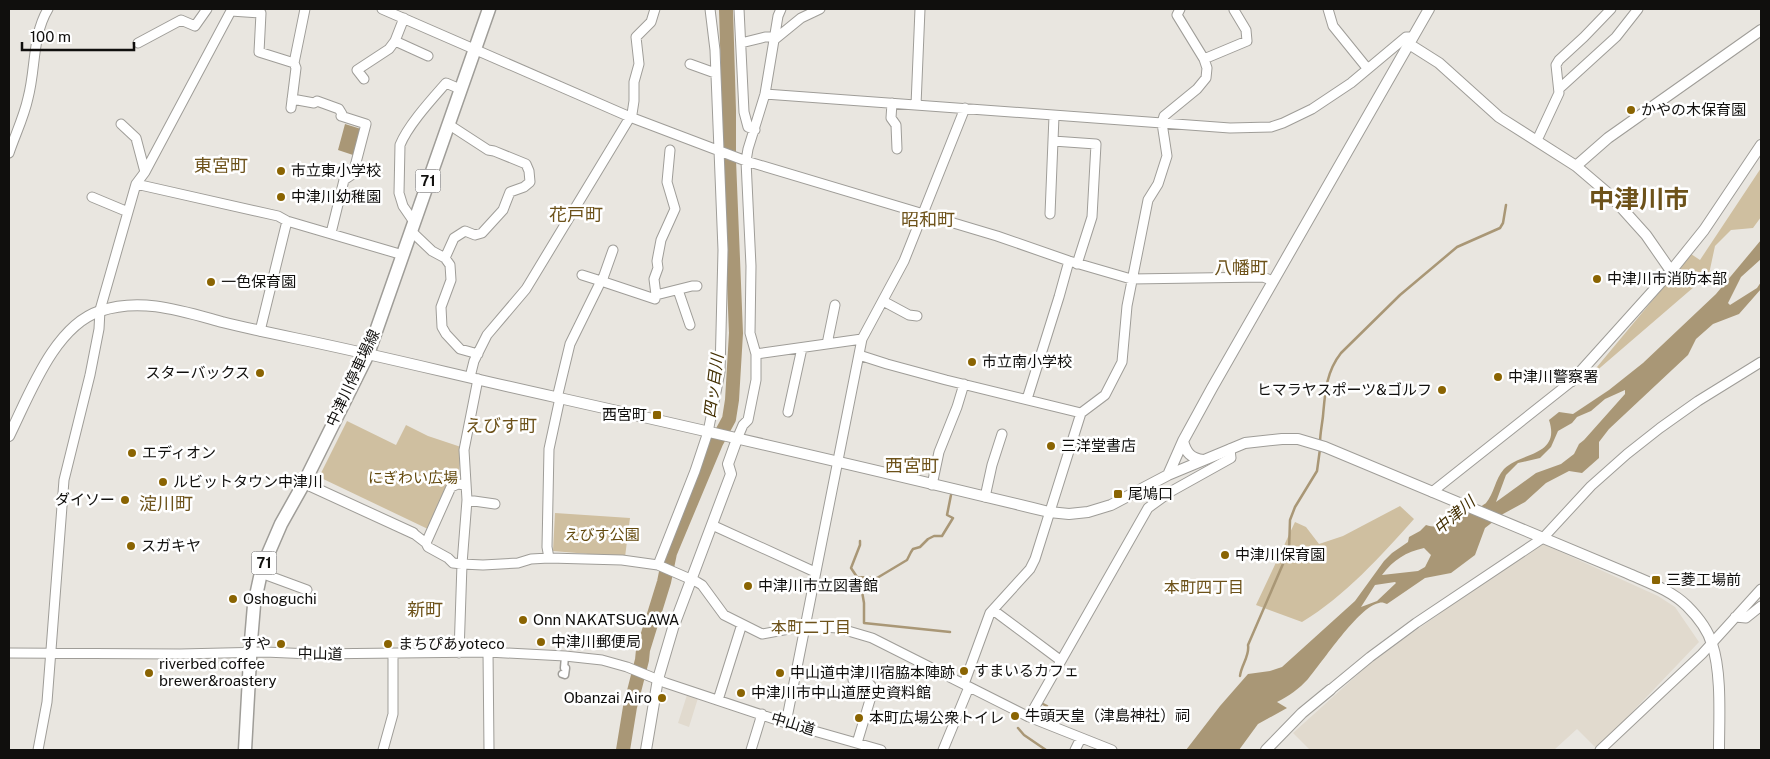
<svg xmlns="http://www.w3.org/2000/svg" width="1770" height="759" viewBox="0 0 1770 759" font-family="'Public Sans','Noto Sans JP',sans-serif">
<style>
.built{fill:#e1dace}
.green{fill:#cfbfa0}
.water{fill:#a99776;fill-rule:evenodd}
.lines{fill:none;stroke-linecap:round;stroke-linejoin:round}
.stream{stroke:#a99776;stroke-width:2.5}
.river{stroke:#a99776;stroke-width:14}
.pedestrian-casing{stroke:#9f9d98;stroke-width:9}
.minor-casing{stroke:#9f9d98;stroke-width:11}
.tertiary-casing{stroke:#9f9d98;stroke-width:12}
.primary-casing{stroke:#9f9d98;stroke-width:15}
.pedestrian{stroke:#fff;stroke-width:6}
.minor{stroke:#fff;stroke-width:9}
.tertiary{stroke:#fff;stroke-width:10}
.primary{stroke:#fff;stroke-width:12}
.poi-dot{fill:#8a6402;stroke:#fff;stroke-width:2}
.labels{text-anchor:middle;stroke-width:5;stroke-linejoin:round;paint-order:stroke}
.shield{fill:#fff;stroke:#585756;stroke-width:1}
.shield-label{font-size:14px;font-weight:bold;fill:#100f0d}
.poi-label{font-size:15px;fill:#100f0d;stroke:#fff;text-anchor:start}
.street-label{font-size:15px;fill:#100f0d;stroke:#fff}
.park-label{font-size:15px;fill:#63490d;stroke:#fff}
.water-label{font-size:16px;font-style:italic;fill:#443003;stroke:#fff}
.neighbourhood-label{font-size:16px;fill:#6d521a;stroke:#fff}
.quarter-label{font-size:18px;fill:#6d521a;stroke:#fff}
.town-label{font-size:25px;font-weight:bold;fill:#6d521a;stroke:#fff}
</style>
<rect width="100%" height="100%" fill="#e9e6e0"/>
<!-- built -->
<path class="built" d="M1541,543L1658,596L1675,607L1699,642L1597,749L1577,729L1554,750H1310L1293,733L1377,657L1438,615L1447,606Z
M687,695L698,698L689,727L678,723Z"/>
<!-- green -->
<path class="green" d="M1761,168V217L1753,228L1731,230L1715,246L1709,274L1587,379L1691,254L1700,260Z
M347,421L396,445L406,425L428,436L461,447L459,474L451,485L430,530L319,477Z
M1400,506L1414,519C1381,556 1345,596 1302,622L1256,605L1295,522L1306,527L1319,544L1343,536Z
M555,513L630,518L625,557L553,551Z"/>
<!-- water -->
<path class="water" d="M345,124L361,129L353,155L338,150Z
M1761,240V259L1741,277L1728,303L1730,305L1757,288L1761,282V289L1739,314L1713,324L1696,339L1688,355L1609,429L1599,442V458L1582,473L1569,471L1546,483L1525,502L1503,514L1485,528L1475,555L1451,573L1425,578L1387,604C1384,603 1382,602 1379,603C1359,606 1322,663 1308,679C1299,689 1289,696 1277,702L1287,708L1258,724L1239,750H1186L1220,706L1248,674L1270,671L1282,667L1355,601L1384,561L1392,553L1408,542L1409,537L1420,531L1426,525C1433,527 1438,527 1445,525C1449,524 1483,506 1486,503C1494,494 1495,479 1504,469C1521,452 1561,456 1549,420L1559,412L1573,414L1609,390L1643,363L1716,294ZM1625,390V394L1584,440L1579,444L1574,454L1561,464L1536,473L1496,502L1506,475L1518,463L1540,458L1551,447L1558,431L1572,423L1577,417L1591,411L1605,399ZM1424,548L1431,555L1425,567L1418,571L1382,575C1393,560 1406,552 1424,548ZM1395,582L1396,583L1377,601L1361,607L1375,585Z"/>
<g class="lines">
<!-- stream -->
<path class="stream" d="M1320,443C1320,434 1322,425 1323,416C1325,393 1326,372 1341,353L1400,295L1457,247L1500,228L1503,223L1506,205
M857,577L851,568L860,545V541
M950,632L864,623V603L861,586L857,582V577L877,578L907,560L911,552L913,549L920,547L928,539L934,536H942L953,518L947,515L951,495
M1240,676C1241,665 1250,656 1248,645L1289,550L1290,520L1295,507L1317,471L1320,449
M1041,703L1047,706
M1018,728L1024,735L1046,750"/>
<!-- river -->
<path class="river" d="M623,750L630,707L642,660L643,650L664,582L670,553L716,443L729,419L732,400L736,333L729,160V111L726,9"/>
<!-- pedestrian casing -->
<g class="pedestrian-casing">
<path id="pedestrian" d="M562,674L565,675L566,668H564L565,656"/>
</g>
<!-- minor casing -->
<g class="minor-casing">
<path id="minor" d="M382,9L630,117L746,161L997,236L1069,261L1131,279L1263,277L1273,281
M739,9L744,112L748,127L755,130
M1328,9L1333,26L1367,68
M231,11L261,13L259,52L294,63
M774,40L801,18L820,9
M395,41L428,56
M138,43L181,20L195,26L207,9
M741,43L765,37H774
M1204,59L1247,41L1246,30L1234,10
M690,64L715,73
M364,79L357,70L389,49L395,41L404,18
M1560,88L1616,37L1638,9
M765,94L1162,123L1230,128L1271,127L1283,123L1312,109L1351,83L1406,37H1413
M292,99L314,103L317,101L339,109L342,114L341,116L366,124L353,174L344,180L331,233
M892,103L891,118L896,125L897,149
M916,105L920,9
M291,108L296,68L294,63L305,9
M121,124L136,138L145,172
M1539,136L1559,93L1556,65L1559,60L1584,37L1611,9
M1053,141L1096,144L1092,217L1077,264
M9,153C15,135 24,117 28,98C36,68 32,36 48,9
M136,184L278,216L287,221L403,255
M92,197L128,212
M1050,214L1054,116
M414,222L403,206L399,193L400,145C408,125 432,99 446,83L460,89
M411,231L432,251L445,258L450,265L451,280L441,307L442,327L446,334L460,349L478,354
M445,258L454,238L465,231L475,235L482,233L503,210L510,192L524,187L530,182L529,171L526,164L494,151L488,150L448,124
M582,275L601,281
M602,281L613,250
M678,290L690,325
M656,295L692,286H697
M883,301L909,315L917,316
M260,331L287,221
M827,344L835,305
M756,354L862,339
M859,355L887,364L946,380L1081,413
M470,377L474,361L487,335L526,289L632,114L634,101V82L639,64L636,37L651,22L655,9
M557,398L570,344L601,281L655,299L656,295L654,279L658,268L657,261L661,240L675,209L667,182L670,150
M1027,399L1059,297L1069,261
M788,412L802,348
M737,439L743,425L748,420L756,380V354L750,333L751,266L746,161L748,149L765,94L778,16L781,9
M932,485L939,452L957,407L964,384
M1432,492L1572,381
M985,497L992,465L1002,434
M467,500L495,504
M712,525L815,572
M413,533L426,543L428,547L448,558L453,563L462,564L483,565L518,563L531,559L549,558L622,560L658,565L697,582L702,585L724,615L762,634L805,626L838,628L872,638L1029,717L1112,750
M426,543L451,487L458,484L465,485
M549,558L547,547L549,449L560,398
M658,565L695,471L708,432L720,372L723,250L715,50L710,9
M261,573L307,590
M993,610L1060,660
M1735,617L1746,618L1761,606
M488,652L489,750
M9,653L180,654L265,652L311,654L488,652L565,656L602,660L627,667L666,683L786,723L881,750
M459,653L462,564L467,500L464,450L478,379
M853,680C861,681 871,681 873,690L857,743
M964,684L990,613L1030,569L1035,559L1081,413L1105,395L1122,362L1127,306L1148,200L1158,184L1167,156L1162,123L1164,116L1197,89L1206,78L1207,68L1204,59L1177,15L1180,9
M1330,690L1370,657L1416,623L1543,538L1591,486L1627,454L1660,428L1698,401L1761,362
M718,700L742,624
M1029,717L1148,508L1170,492L1231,458L1230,449
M786,723L862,339L904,261L965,108
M38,750L47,702L64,480L90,375L99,329L100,310L136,184L145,172L232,9
M383,750L393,714V654
M751,750L762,714
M943,750L969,687
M1075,750L1081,738
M1600,750L1702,654L1761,589"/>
</g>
<!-- tertiary casing -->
<g class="tertiary-casing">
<path id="tertiary" d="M1409,44L1439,63L1499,117L1576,166L1610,195L1646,235L1671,271
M1576,166L1608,138L1761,30
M1572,381L1671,271L1704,230L1761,145
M9,436C29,396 54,326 100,311C141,297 182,311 222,322C246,328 270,333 294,338C382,356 468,378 555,397C720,434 885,472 1049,512L1069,514L1088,512L1111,505L1168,475L1245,443L1282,439H1298L1325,447L1627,573C1647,582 1671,590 1687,606C1697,616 1708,630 1712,644C1722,673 1719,719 1719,750
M1183,441C1186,453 1191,458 1203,460
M1168,475L1183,441L1212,388L1429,9
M304,483L413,533
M646,750L658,679L673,628L731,474L728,464L737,439
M1266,750L1302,713L1330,690"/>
</g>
<!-- primary casing -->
<g class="primary-casing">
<path id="primary" d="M245,750L251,641L254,605L262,568L281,524L304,483L368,354L489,9"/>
</g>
<!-- pedestrian -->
<use href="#pedestrian" class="pedestrian"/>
<!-- minor -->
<use href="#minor" class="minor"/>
<!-- tertiary -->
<use href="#tertiary" class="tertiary"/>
<!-- primary -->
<use href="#primary" class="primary"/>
</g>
<!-- markers -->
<g class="poi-dot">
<circle cx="1631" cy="110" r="5"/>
<circle cx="281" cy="171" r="5"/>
<circle cx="281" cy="197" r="5"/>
<circle cx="1597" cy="279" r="5"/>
<circle cx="211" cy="282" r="5"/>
<circle cx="972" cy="362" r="5"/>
<circle cx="260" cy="373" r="5"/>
<circle cx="1498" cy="377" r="5"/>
<circle cx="1442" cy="390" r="5"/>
<rect x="652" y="410" width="10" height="10" rx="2.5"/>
<circle cx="1051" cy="446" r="5"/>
<circle cx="132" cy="453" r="5"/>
<circle cx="163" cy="482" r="5"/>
<rect x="1113" y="489" width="10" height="10" rx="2.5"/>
<circle cx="125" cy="500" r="5"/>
<circle cx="131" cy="546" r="5"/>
<circle cx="1225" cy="555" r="5"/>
<rect x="1651" y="575" width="10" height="10" rx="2.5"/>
<circle cx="748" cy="586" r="5"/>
<circle cx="233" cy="599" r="5"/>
<circle cx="523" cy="620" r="5"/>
<circle cx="541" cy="642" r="5"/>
<circle cx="281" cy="644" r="5"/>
<circle cx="388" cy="644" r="5"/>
<circle cx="964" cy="671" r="5"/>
<circle cx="149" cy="673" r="5"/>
<circle cx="780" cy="673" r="5"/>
<circle cx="741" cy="693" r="5"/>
<circle cx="662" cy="698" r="5"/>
<circle cx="1015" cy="716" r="5"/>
<circle cx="859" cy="718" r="5"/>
</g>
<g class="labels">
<!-- shield labels -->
<g class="shield">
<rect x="415.5" y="169.5" width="25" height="23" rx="4"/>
<rect x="251.5" y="551.5" width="25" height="23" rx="4"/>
</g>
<g class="shield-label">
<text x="428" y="186">71</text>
<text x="264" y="568">71</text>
</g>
<!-- poi labels -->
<g class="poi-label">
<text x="1641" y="115">かやの木保育園</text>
<text x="291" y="176">市立東小学校</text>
<text x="291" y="202">中津川幼稚園</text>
<text x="1607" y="284">中津川市消防本部</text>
<text x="221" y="287">一色保育園</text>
<text x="982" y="367">市立南小学校</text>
<text x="250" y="378" text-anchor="end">スターバックス</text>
<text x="1508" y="382">中津川警察署</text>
<text x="1432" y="395" text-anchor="end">ヒマラヤスポーツ&amp;ゴルフ</text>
<text x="647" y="420" text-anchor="end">西宮町</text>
<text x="1061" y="451">三洋堂書店</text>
<text x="142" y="458">エディオン</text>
<text x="173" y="487">ルビットタウン中津川</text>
<text x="1128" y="499">尾鳩口</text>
<text x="115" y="505" text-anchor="end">ダイソー</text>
<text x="141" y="551">スガキヤ</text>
<text x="1235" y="560">中津川保育園</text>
<text x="1666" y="585">三菱工場前</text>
<text x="758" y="591">中津川市立図書館</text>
<text x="243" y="604">Oshoguchi</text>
<text x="533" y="625">Onn NAKATSUGAWA</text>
<text x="551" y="647">中津川郵便局</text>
<text x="271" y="649" text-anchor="end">すや</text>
<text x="398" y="649">まちぴあyoteco</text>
<text x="159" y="669">riverbed coffee<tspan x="159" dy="17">brewer&amp;roastery</tspan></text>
<text x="974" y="676">すまいるカフェ</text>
<text x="790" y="678">中山道中津川宿脇本陣跡</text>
<text x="751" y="698">中津川市中山道歴史資料館</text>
<text x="652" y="703" text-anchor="end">Obanzai Airo</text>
<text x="1025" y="721">牛頭天皇（津島神社）祠</text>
<text x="869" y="723">本町広場公衆トイレ</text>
</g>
<!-- street labels -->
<g class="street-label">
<text transform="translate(353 378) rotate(-65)" y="5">中津川停車場線</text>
<text transform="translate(320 654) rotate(1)" y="5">中山道</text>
<text transform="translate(793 724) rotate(17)" y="5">中山道</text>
</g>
<!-- park labels -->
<g class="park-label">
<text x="413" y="483">にぎわい広場</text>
<text x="602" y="540">えびす公園</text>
</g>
<!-- water labels -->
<g class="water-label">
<text transform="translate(713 386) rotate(-83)" y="6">四ッ目川</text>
<text transform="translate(1454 515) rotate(-41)" y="6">中津川</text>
</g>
<!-- neighbourhood labels -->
<g class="neighbourhood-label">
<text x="1204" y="593">本町四丁目</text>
<text x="811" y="633">本町二丁目</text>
</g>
<!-- quarter labels -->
<g class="quarter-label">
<text x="221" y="172">東宮町</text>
<text x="576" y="221">花戸町</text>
<text x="928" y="226">昭和町</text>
<text x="1241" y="274">八幡町</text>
<text x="501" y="432">えびす町</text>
<text x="912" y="472">西宮町</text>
<text x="166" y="510">淀川町</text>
<text x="425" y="616">新町</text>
</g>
<!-- town labels -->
<g class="town-label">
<text x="1639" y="208">中津川市</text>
</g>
</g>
<!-- border -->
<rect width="1770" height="759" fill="none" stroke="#100f0d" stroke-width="20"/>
<!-- scale -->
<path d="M22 42v8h112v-8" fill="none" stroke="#100f0d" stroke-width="2.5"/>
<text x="30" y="42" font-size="15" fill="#100f0d" stroke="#ffffff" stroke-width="4" paint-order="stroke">100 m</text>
</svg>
